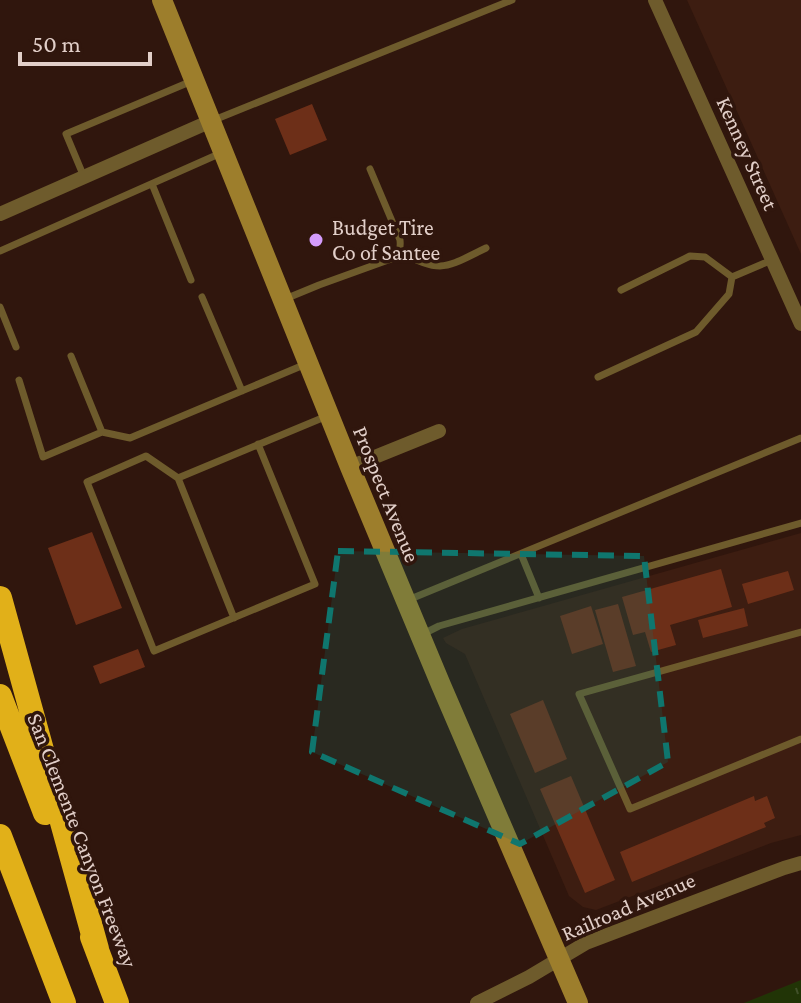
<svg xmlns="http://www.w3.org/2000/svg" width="801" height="1003" viewBox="0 0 801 1003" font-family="'Crimson Pro',serif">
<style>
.built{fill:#3d1d11}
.grass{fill:url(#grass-tufts)}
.building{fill:#6d2f18}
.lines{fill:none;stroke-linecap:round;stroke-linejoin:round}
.service{stroke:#6e5b2c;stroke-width:7}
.minor{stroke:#6e5b2c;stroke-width:14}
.secondary{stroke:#9d7e2c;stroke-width:20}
.motorway{stroke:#e1b019;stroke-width:24}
.marked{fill:#0f766e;fill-opacity:0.2;stroke:#0f766e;stroke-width:6;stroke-dasharray:16 10;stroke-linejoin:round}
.poi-dot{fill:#d49cfc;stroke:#30160d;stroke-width:3}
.labels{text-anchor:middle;stroke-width:7;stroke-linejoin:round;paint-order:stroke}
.street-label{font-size:22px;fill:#e2cfc9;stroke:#30160d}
.poi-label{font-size:22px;fill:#e2cfc9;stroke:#30160d;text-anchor:start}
</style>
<defs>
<pattern id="grass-tufts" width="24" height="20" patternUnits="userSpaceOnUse" patternTransform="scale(2)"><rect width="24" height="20" fill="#213406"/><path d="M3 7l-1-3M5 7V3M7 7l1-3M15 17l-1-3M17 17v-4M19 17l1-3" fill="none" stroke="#415029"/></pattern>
</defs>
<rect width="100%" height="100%" fill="#30160d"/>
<!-- built -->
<path class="built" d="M687,0H801V254Z
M801,533V835L771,843L596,910L583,907L569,896L465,654L446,643L443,638L462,629Z"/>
<!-- grass -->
<path class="grass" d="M801,980V1003H744Z"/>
<!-- building -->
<path class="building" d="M312,104L327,140L290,155L275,119Z
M92,532L122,608L76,625L48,548Z
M721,569L732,607L670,625L676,645L651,652L645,632L633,635L622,597Z
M788,571L794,590L748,604L742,584Z
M618,604L636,666L613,672L595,610Z
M591,606L603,644L572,654L560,616Z
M744,608L748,626L703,638L698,620Z
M138,649L145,667L100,684L93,666Z
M543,700L567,759L535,773L510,714Z
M571,776L615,880L585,893L540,789Z
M754,796L755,801L767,796L775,818L764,823L766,827L632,882L620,852Z"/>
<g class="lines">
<!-- service -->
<path class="service" d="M214,120L512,0
M84,177L66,134L192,81
M152,184L191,280
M0,251L221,153
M399,252C443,273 443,269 486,248
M621,290L690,256L705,257L732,277
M202,297L242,391
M285,299L319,285L391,259C399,255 401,249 400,240L370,169
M0,307L16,347
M71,356L102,432
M598,377L696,332L729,294L732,277L772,260
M19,380L43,457L102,432L130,438L306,364
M258,444L315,584L154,651L87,482L146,456L178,478L327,416
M178,478L234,618
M521,554L539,598
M408,600L801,438
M801,632L579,694L630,809L801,739
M423,634L439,626L801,523"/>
<!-- minor -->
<path class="minor" d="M655,0L801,324
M0,214L211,121
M350,467L439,431
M477,1003L529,977L586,943L784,868L801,863"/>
<!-- secondary -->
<path class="secondary" d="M162,0L350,467L441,685L578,1003"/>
<!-- motorway -->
<path class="motorway" d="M0,598L97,949
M0,696L45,813
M0,836L64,1003
M92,937L117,1003"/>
</g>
<!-- marked area -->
<path class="marked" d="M338,551L644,556L668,762L520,844L312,752Z"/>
<!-- markers -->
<circle class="poi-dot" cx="316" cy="240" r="8"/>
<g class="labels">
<!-- street labels -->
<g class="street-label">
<text transform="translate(748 153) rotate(66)" y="8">Kenney Street</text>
<text transform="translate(387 494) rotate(68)" y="8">Prospect Avenue</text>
<text transform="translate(83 840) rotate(69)" y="8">San Clemente Canyon Freeway</text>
<text transform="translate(628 906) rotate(-23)" y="8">Railroad Avenue</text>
</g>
<!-- poi labels -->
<g class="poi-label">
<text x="332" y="235">Budget Tire<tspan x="332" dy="25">Co of Santee</tspan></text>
</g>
</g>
<!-- scale -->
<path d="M20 52v12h130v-12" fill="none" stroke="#e2cfc9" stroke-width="4"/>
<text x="32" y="52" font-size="24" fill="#e2cfc9" stroke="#30160d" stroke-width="6" paint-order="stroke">50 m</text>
</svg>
